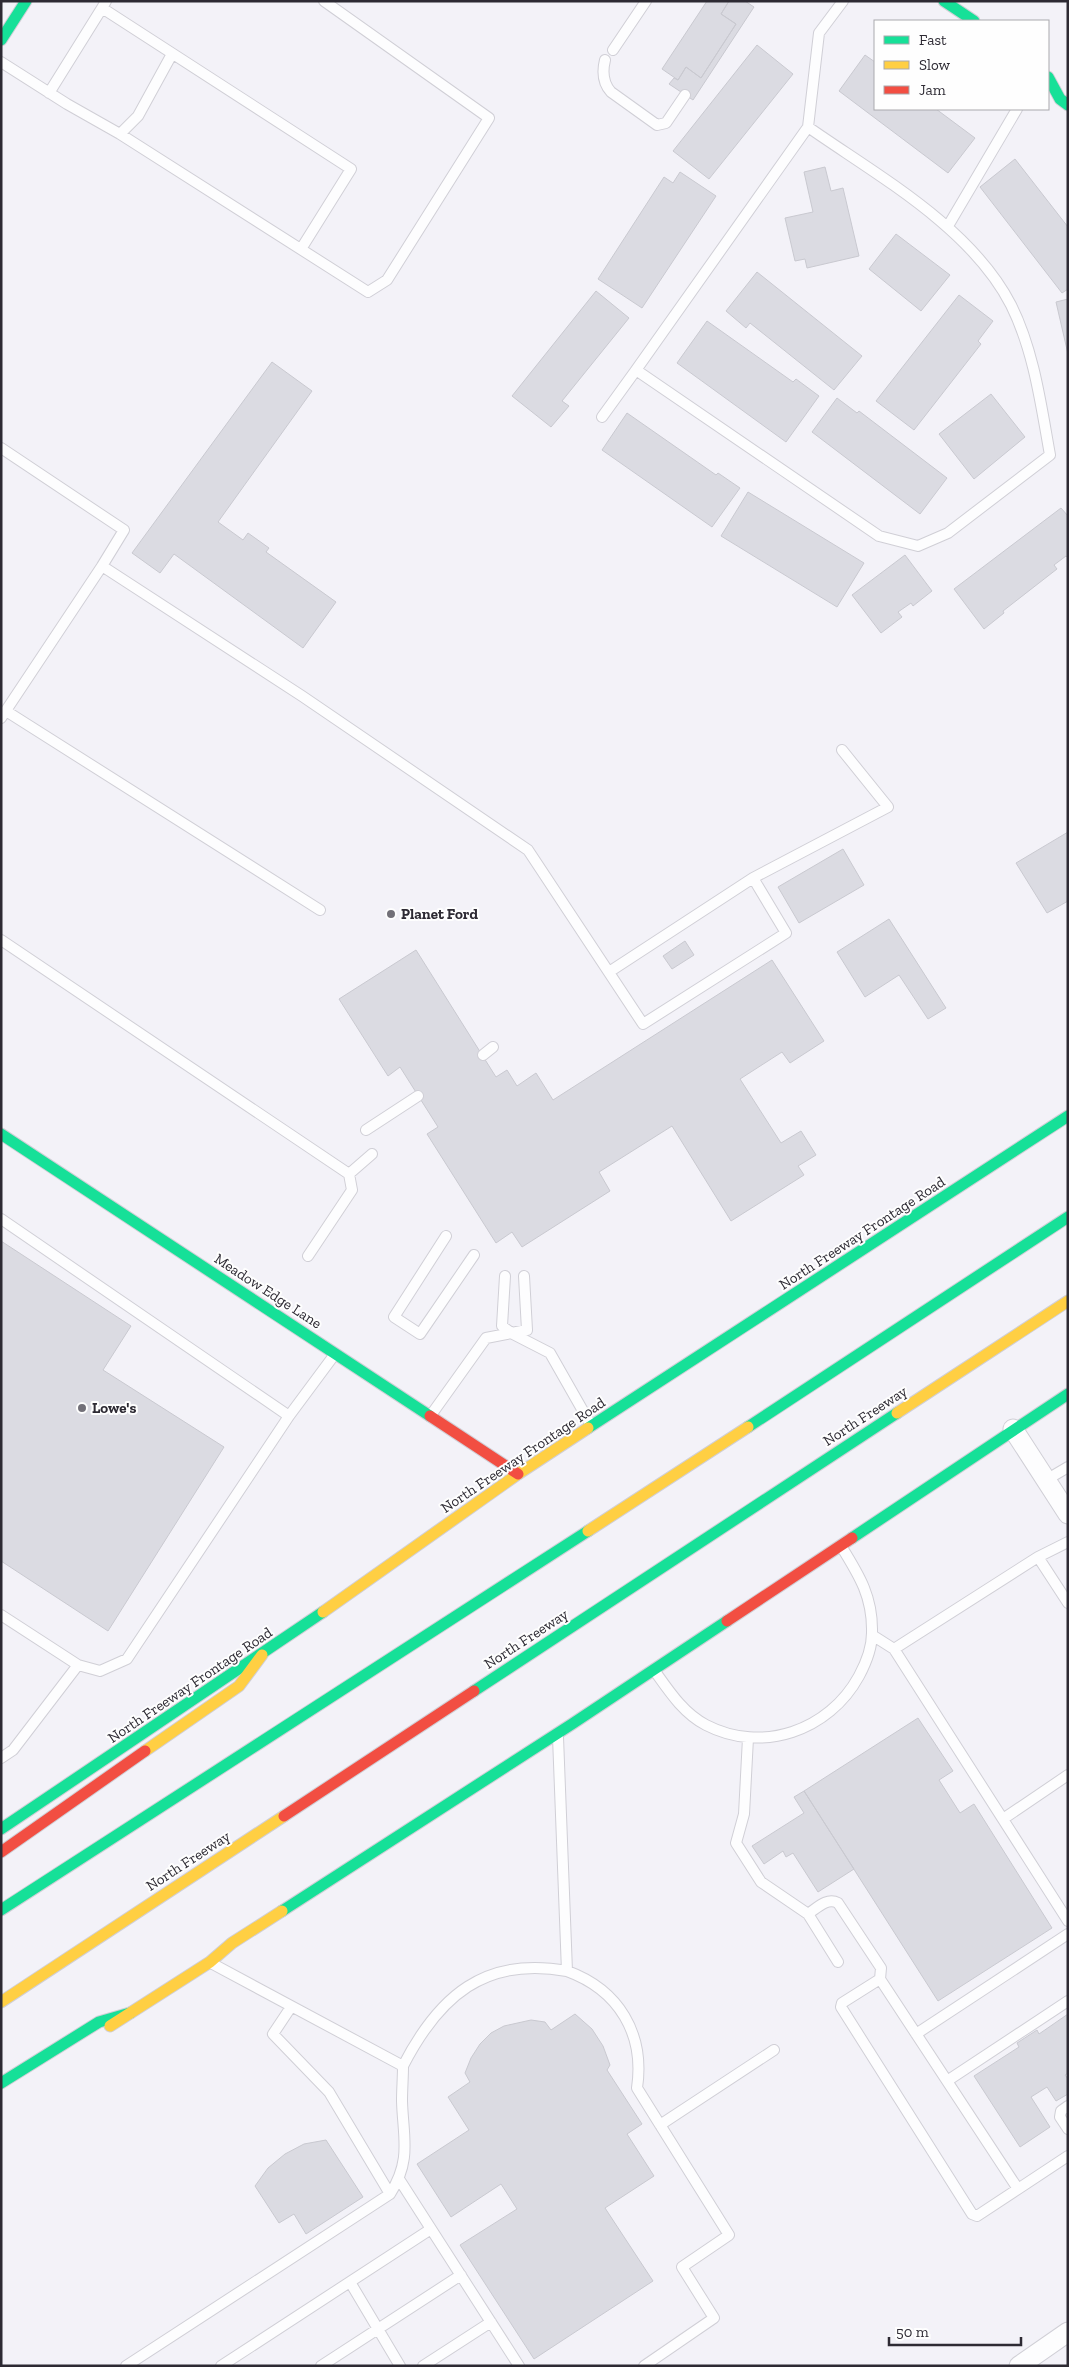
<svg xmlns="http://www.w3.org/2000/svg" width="1069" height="2367" viewBox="0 0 1069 2367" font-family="'Zilla Slab',serif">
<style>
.building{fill:#dbdbe2;stroke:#c9c9d0}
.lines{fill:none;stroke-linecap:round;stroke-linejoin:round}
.lane-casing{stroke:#d0cfd6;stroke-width:12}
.street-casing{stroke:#d0cfd6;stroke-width:21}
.fast-casing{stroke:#d0cfd6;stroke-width:13}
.slow-casing{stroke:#d0cfd6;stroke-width:13}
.jam-casing{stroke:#d0cfd6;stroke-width:13}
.lane{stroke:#fdfdfe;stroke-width:10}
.street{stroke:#fdfdfe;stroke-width:19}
.fast{stroke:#16e098;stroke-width:11}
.slow{stroke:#ffcf43;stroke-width:11}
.jam{stroke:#f24e42;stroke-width:11}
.poi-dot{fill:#727078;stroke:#fefefe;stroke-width:2}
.labels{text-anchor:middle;stroke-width:4;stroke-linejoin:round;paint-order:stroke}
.poi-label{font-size:15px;font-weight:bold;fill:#2d2a33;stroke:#fefefe;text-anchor:start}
.street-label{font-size:15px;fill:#2d2a33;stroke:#fefefe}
</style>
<rect width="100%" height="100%" fill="#f3f2f8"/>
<!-- building -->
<path class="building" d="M707,1H729L721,14L736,24L701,78L686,67L678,80L662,69Z
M729,1H745L754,7L693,100L669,84L674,78L678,80L686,67L701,78L736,24L721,14Z
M757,45L793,74L709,179L673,151Z
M865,55L875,62V109H936L975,138L948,173L839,91Z
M1015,159L1068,227V289L1062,293L980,187Z
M825,167L831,191L843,188L859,256L807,268L805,259L795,261L785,218L813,212L804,172Z
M680,172L716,196L642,308L598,279L664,177L673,183Z
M896,234L950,275L921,311L869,269Z
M757,272L862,356L834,390L750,323L746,328L726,311Z
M596,291L629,318L562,401L569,406L551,427L512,396Z
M959,295L993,321L978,341L981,344L914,430L876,401Z
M1068,299V354L1056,302Z
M707,321L793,382L796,379L819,396L786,442L677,363Z
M272,362L312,391L218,522L243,540L248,533L269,548L266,552L336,602L303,648L174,554L160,573L132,553Z
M991,394L1025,437L974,479L939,434Z
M837,398L857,413L859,411L947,478L920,514L812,432Z
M627,413L716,475L718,473L740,488L712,527L602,450Z
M748,492L864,563L837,607L721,536Z
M1061,508L1068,516V558L1066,556L1054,565L1057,569L1003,611L1004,613L984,629L954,589Z
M905,555L932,591L913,606L911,603L898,612L902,617L881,633L852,595Z
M1068,832V901L1047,913L1016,863Z
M843,849L864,885L799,923L778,887Z
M889,919L946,1008L928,1019L899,975L865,997L837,952Z
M685,941L694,955L672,969L663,956Z
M416,950L496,1077L507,1070L517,1086L536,1073L553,1100L772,960L824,1041L790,1063L782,1052L740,1079L781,1143L801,1131L816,1155L798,1166L804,1175L731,1221L672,1126L599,1172L610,1191L522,1247L512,1232L496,1243L427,1134L438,1127L400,1067L388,1076L339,999Z
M1,1241L131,1326L103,1370L224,1447L108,1631L1,1561Z
M918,1718L953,1771L939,1780L960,1813L974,1804L1052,1928L938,2001L804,1791Z
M804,1791L854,1869L818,1892L793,1853L786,1857L783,1851L764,1864L752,1846L804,1813L794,1797Z
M575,2014L592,2029L603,2046L610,2065L607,2070L642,2124L627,2134L654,2176L605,2208L653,2281L534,2359L460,2245L517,2209L501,2184L451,2217L417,2164L469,2130L448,2097L470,2082L465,2073L471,2058L480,2044L491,2033L504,2026L531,2020L545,2022L551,2030Z
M1068,2014V2073L1065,2075L1068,2079V2094L1056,2101L1047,2087L1031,2097L1050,2127L1020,2147L974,2076L1019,2047L1017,2043L1037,2030L1039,2034Z
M326,2140L363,2197L306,2234L294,2214L279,2223L255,2186L268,2168L285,2154L304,2144Z"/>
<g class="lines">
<!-- lane casing -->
<g class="lane-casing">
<path id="lane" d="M106,1L102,8L351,169L301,249
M613,50L646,1
M605,60C602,72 603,83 611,92L657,125L666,123L685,95
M1,62L67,104L120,134L138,116L172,54
M49,93L102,8
M808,127C878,176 971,227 1011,305C1034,351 1041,405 1050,455L948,533L918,546L879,536L636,370L808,127L819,33L843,1
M120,134L368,292L387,280L489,118L324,1
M948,226L1017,109
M602,417L636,370
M1,448L124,530L102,566
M6,711L320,910
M1,718L102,566L302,696L528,850L643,1024L786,933L753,878L609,972
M753,878L888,807L842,750
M1,940L349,1174L352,1190L308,1256
M483,1055L493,1047
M366,1130L418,1096
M349,1174L372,1154
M1,1219L289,1416
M446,1236L394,1317L420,1334L474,1255
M505,1276L502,1326L513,1334L550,1353L591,1425
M431,1415L486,1338L527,1330L524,1276
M1046,1480L1068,1467
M1038,1557L1068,1603
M1,1615L78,1665L100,1671L127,1659L289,1416L335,1354
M872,1635L894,1649L1068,1921
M894,1649L1038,1557L1068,1542
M654,1670C669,1691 683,1713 706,1725C762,1754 829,1731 859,1676C866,1663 872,1649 872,1633C873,1597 859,1575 841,1546
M558,1737L567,1971C619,1990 645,2034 637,2088L729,2235L682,2267L714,2318L644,2366
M748,1738L744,1814L736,1843L761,1882L808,1914C817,1908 827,1897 838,1903L881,1968L880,1979L1018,2189L1068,2156
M1,1758L13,1750L78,1665
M1003,1819L1068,1775
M808,1914L838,1962
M880,1979L842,2003L841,2007L972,2214L977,2216L1018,2189
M291,2007L273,2034L329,2092L390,2194
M916,2034L1068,1934
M403,2066C439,1996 485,1956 567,1971
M947,2081L1068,2001
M1068,2106L1061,2111L1060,2117L1068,2129
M660,2125L774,2050
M399,2179L519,2366
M350,2282L400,2366
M126,2366L390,2194C412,2160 403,2137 402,2101C402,2089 403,2078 403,2066L211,1963
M221,2366L431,2229
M321,2366L461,2275
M423,2366L491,2322"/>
</g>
<!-- street casing -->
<g class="street-casing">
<path id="street" d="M1013,1429L1068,1514
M1019,2366L1068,2332"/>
</g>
<!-- fast casing -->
<g class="fast-casing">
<path id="fast" d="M944,1L974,21
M1,40L26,1
M1048,77L1060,99L1068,105
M1,1134L430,1416
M748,1427L1068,1217
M588,1428L1068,1116
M852,1538L1068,1394
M474,1691L897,1413
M1,1829L323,1612
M1,1910L588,1531
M282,1911L572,1724L727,1621
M1,2083L99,2022L130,2013"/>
</g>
<!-- slow casing -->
<g class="slow-casing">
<path id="slow" d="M897,1413L1068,1301
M588,1531L748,1427
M323,1612L518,1474L588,1428
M145,1751L239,1686L262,1655
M1,2002L284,1816
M110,2026L210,1962L232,1943L282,1911"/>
</g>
<!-- jam casing -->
<g class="jam-casing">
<path id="jam" d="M430,1416L518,1474
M727,1621L852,1538
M284,1816L474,1691
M1,1852L145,1751"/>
</g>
<!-- lane -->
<use href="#lane" class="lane"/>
<!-- street -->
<use href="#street" class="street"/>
<!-- fast -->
<use href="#fast" class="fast"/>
<!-- slow -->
<use href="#slow" class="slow"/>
<!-- jam -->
<use href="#jam" class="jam"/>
</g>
<!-- markers -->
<g class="poi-dot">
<circle cx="391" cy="914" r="5"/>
<circle cx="82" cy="1408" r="5"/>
</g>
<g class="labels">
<!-- poi labels -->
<g class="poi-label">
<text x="401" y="919">Planet Ford</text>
<text x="92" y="1413">Lowe's</text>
</g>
<!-- street labels -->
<g class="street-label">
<text transform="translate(862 1233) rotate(-33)" y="5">North Freeway Frontage Road</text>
<text transform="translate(268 1291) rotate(33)" y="5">Meadow Edge Lane</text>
<text transform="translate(865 1416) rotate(-33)" y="5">North Freeway</text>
<text transform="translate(523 1455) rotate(-34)" y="5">North Freeway Frontage Road</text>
<text transform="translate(526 1639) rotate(-33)" y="5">North Freeway</text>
<text transform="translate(190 1685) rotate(-34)" y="5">North Freeway Frontage Road</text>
<text transform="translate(188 1861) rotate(-33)" y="5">North Freeway</text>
</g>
</g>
<!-- border -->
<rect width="1069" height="2367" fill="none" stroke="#2d2a33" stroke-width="5"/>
<!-- legend -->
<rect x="874" y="20" width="175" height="90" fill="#fefefe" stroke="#aaa9ad"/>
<rect x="884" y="36" width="25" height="8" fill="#16e098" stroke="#aaa9ad"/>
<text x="919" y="45" font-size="15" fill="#2d2a33">Fast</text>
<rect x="884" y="61" width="25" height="8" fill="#ffcf43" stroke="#aaa9ad"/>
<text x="919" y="70" font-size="15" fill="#2d2a33">Slow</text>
<rect x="884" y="86" width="25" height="8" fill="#f24e42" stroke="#aaa9ad"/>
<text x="919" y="95" font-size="15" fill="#2d2a33">Jam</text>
<!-- scale -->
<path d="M889 2337v8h132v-8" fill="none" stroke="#2d2a33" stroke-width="2.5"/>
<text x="896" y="2337" font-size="15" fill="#2d2a33" stroke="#fefefe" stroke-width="4" paint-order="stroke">50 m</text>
</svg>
